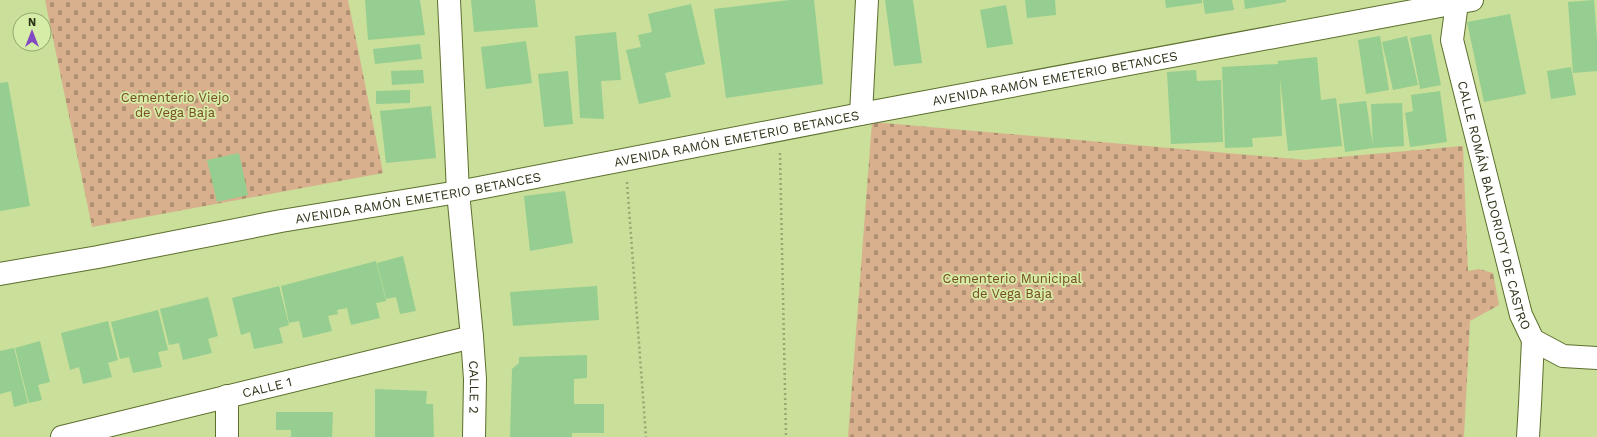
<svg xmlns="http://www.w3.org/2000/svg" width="1597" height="437" viewBox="0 0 1597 437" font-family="'Work Sans',sans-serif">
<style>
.cemetery{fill:url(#cemetery-stones)}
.building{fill:#95ce90}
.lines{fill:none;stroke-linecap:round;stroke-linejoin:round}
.minor-casing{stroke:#5d6f2d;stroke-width:24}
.tertiary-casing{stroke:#5d6f2d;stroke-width:24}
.path{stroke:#96a770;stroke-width:2.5;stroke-dasharray:2 3;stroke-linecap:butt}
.minor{stroke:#fff;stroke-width:22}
.tertiary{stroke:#fff;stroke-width:22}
.labels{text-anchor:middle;stroke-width:3.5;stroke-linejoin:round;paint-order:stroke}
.street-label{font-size:13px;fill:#2d3519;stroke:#d6eda7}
.park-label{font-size:13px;fill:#764c22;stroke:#d6eda7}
</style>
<defs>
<pattern id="cemetery-stones" width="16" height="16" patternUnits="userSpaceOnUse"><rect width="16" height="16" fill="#d8b08d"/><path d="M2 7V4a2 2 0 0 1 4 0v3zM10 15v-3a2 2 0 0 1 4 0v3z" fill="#b09072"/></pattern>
</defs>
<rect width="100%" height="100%" fill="#c9df9a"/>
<!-- cemetery -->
<path class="cemetery" d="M45,0H348L383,173L92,227Z
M872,122L1306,160L1463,146L1468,271L1479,269L1493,273L1499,305L1470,321L1464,437H848Z"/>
<!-- building -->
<path class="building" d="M365,0H420L425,35L368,40Z
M471,0H535L538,27L474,32Z
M790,0H814L823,84L726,98L714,9Z
M885,0H913L922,63L894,66Z
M1025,0H1055L1056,15L1027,18Z
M1165,0H1202V3L1166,8Z
M1203,0H1232L1234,10L1205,14Z
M1244,0H1286V2L1245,9Z
M1594,0L1597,39V71L1573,73L1568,2Z
M691,4L705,64L665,73L671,97L639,104L626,50L641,47L638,35L652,32L648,14Z
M1006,5L1013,44L987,48L980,10Z
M1510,14L1526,94L1484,102L1467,22Z
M616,32L621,80L601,81L604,119L580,118L575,36Z
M1431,34L1441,85L1420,89L1410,38Z
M1380,36L1389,90L1366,94L1358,40Z
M1407,36L1418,85L1393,90L1382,42Z
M526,41L532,83L486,89L481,47Z
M420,44L422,59L375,64L373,49Z
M1317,57L1321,100L1336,98L1342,146L1288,151L1280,78L1282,136L1252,138L1253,147L1225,148L1222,67L1278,64V61Z
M1571,67L1576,95L1551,99L1547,71Z
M423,70L424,83L392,85L391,71Z
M1196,70L1197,81L1221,80L1223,142L1171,144L1167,72Z
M568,71L573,124L544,127L538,74Z
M8,82L30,206L0,211V83Z
M410,90V103L376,104V91Z
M1440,91L1447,142L1410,147L1405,113L1413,111L1411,95Z
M1366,101L1373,146L1371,104L1402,103L1404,146L1373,148L1345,152L1339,104Z
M431,106L436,158L386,163L380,111Z
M239,153L248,195L217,202L207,160Z
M565,191L573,243L530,251L524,196Z
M403,256L416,311L400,314L396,297L386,299L377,263Z
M376,261L386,301L376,303L380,318L351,325L347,308L337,310L338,314L328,316L332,331L303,338L299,321L289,323L281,286Z
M279,286L289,325L279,328L283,343L254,349L250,332L241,335L232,298Z
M597,286L599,320L513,326L510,292Z
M208,297L218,336L208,339L212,353L183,360L179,343L169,345L160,309Z
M158,310L168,350L158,352L162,367L133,373L129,357L120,359L111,322Z
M108,321L118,360L108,363L112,377L83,384L79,367L70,370L61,333Z
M40,341L50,382L38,385L42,400L29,403L15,348Z
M14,348L28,403L14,407L11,391L0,394V351Z
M587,355V378L574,379V404H604V433H572V437H510L512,369L519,363V357Z
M375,389L427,391L426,404H433L434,437H375Z
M276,412H333L332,437H291V430H276Z"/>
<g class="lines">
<!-- minor casing -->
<g class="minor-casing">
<g id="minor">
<path id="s1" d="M449,0L458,192L472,337L475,379L474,437"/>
<path d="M861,114L867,0"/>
<path d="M227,396V437"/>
<path id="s2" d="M62,437L472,337"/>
<path d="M1528,437L1530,404L1533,340"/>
</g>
</g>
<!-- tertiary casing -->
<g class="tertiary-casing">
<g id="tertiary">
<path id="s3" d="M1457,3L1452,40L1521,315L1533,340L1563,356L1597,358"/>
<path id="s4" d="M0,274L98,257L281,221L458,192L861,114L1472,0"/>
</g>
</g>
<!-- path -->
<path class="path" d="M780,153L786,437
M627,182L646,437"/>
<!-- minor -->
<use href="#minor" class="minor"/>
<!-- tertiary -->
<use href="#tertiary" class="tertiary"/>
</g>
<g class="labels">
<!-- street labels -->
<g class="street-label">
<text dy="5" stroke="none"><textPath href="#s4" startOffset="1073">AVENIDA RAMÓN EMETERIO BETANCES</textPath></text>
<text dy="5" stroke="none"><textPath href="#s4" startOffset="749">AVENIDA RAMÓN EMETERIO BETANCES</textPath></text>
<text dy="5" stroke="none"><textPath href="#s4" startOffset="425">AVENIDA RAMÓN EMETERIO BETANCES</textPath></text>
<text dy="5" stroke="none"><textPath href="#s3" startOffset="208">CALLE ROMÁN BALDORIOTY DE CASTRO</textPath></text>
<text dy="5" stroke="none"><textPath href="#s2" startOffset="211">CALLE 1</textPath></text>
<text dy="5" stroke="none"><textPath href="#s1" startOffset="388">CALLE 2</textPath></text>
</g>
<!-- park labels -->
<g class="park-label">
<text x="175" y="102">Cementerio Viejo<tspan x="175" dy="15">de Vega Baja</tspan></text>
<text x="1012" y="283">Cementerio Municipal<tspan x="1012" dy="15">de Vega Baja</tspan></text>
</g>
</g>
<!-- north arrow -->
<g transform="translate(32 32)"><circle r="19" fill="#d6eda7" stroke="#92a36e"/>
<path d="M0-3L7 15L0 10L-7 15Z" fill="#8249c0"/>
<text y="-6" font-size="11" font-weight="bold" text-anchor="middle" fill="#2d3519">N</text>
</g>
</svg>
